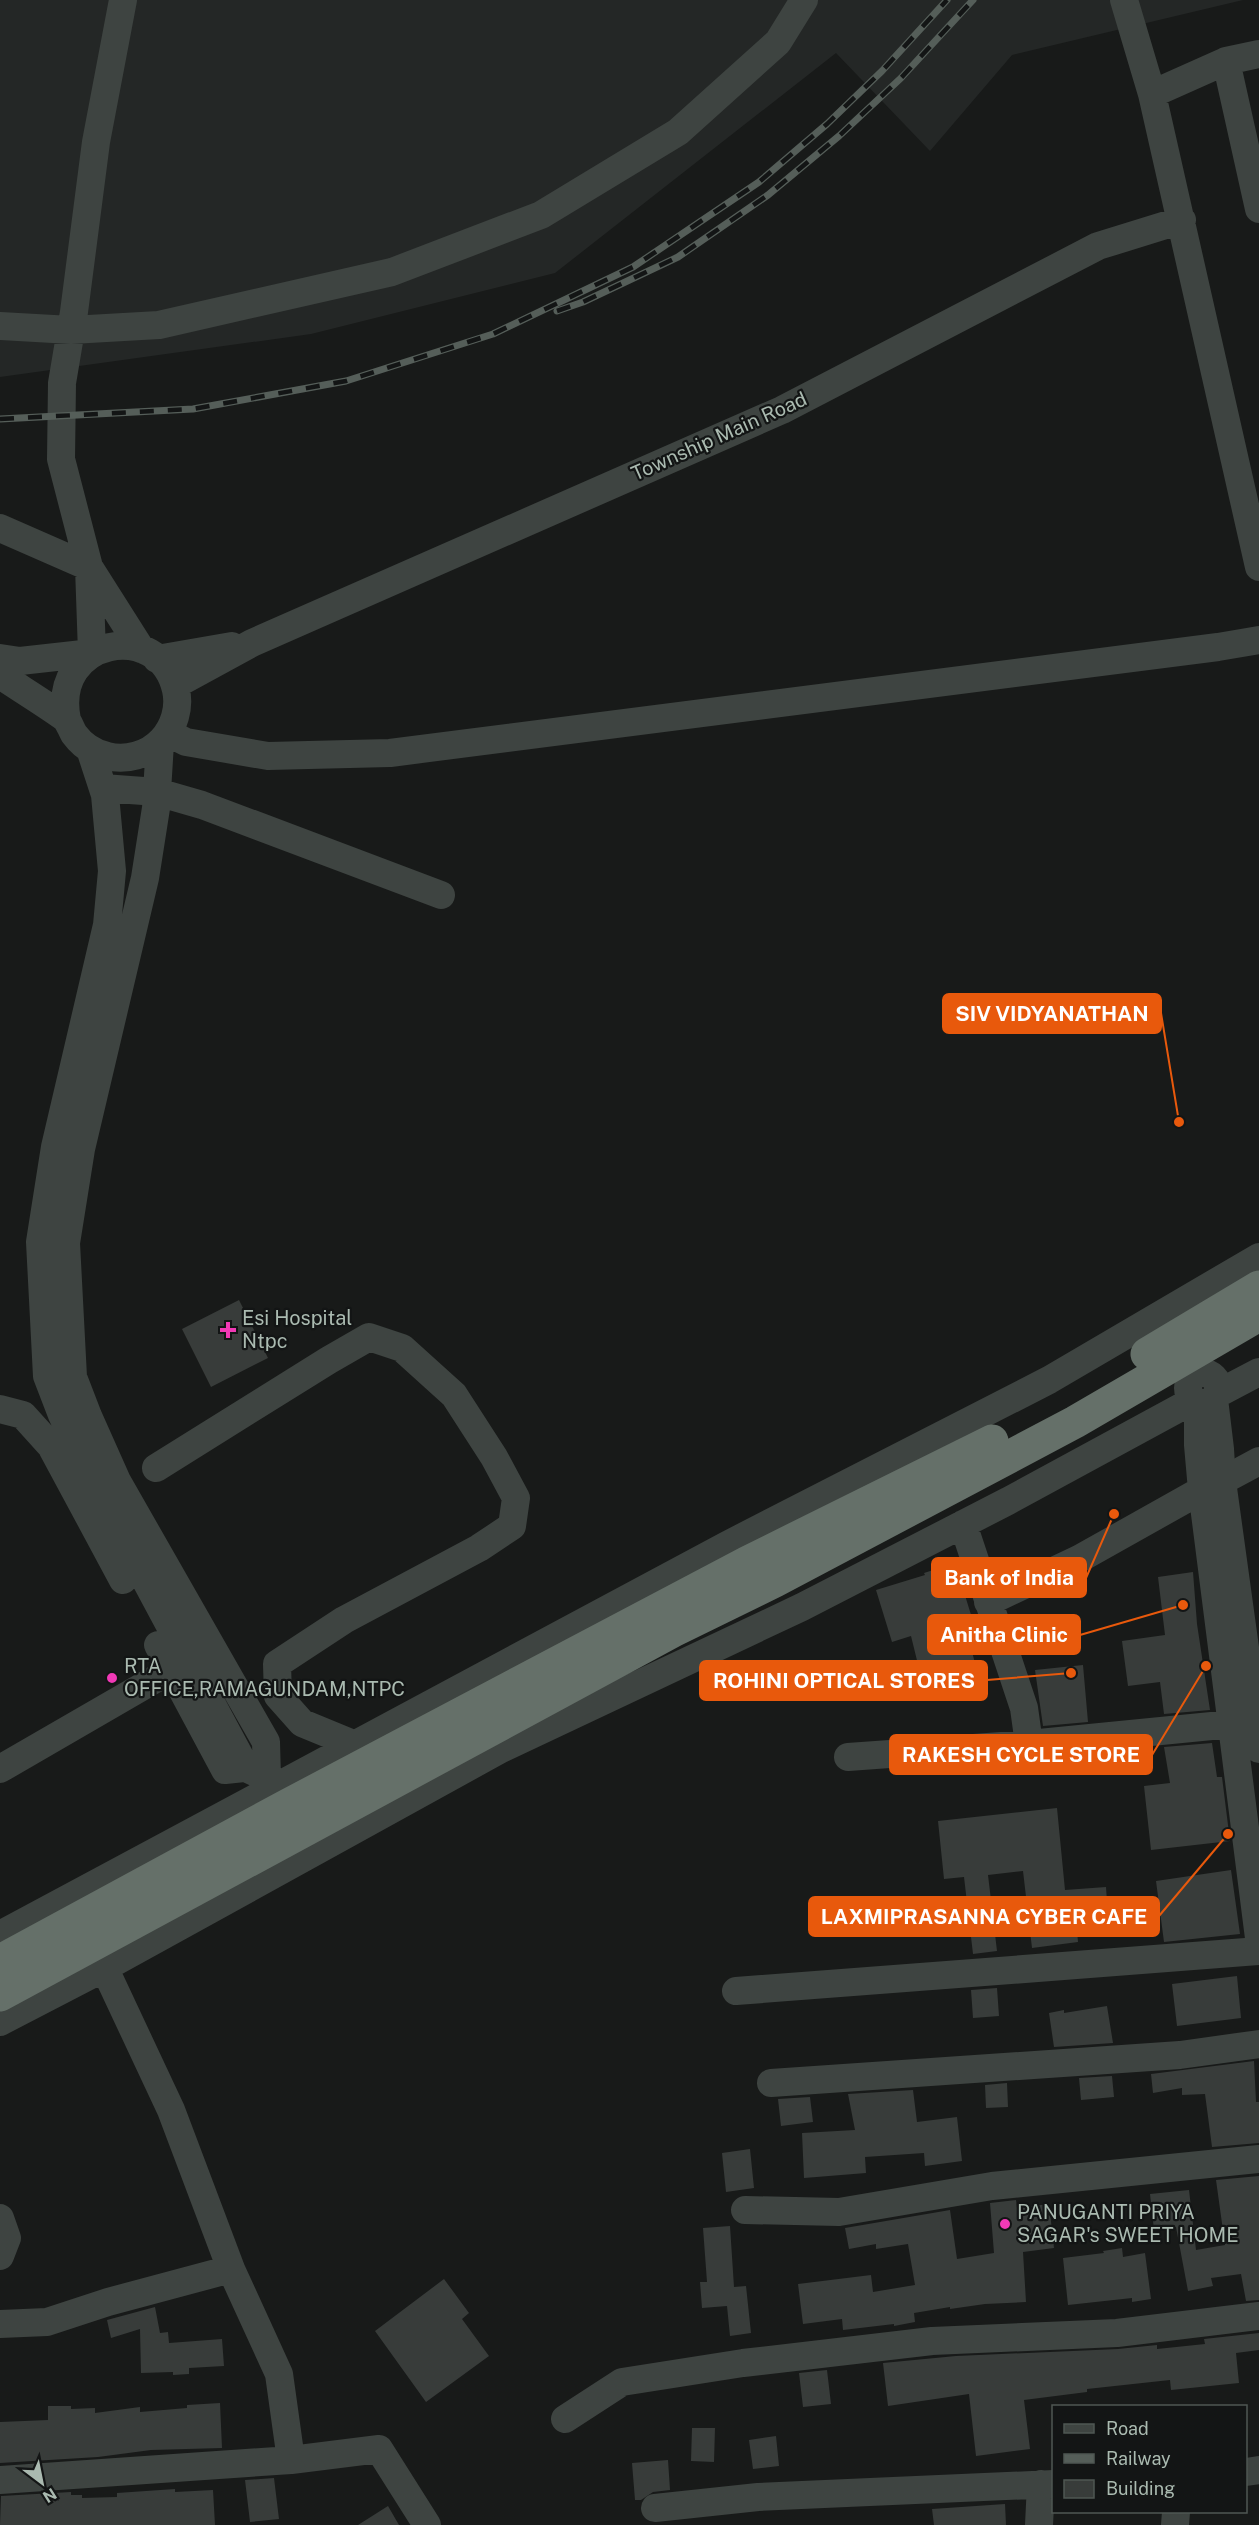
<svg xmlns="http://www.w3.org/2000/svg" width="1259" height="2525" viewBox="0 0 1259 2525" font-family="'Public Sans',sans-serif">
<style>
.built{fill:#242726}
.building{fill:#383c3a}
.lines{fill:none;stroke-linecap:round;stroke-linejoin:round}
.minor{stroke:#3e4441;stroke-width:28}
.highway{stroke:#657069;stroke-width:33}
.rail-casing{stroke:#555e59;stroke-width:7}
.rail{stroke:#131515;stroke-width:4.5;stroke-dasharray:14;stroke-linecap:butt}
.poi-dot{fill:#f139b6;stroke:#131515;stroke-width:2}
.labels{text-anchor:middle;stroke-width:4.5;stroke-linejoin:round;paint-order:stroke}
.street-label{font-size:20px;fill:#aabab0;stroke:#131515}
.poi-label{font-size:20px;fill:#aabab0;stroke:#131515;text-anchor:start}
.leader{fill:none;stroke:#e8590c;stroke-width:2}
.callout-dot{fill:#e8590c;stroke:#131515;stroke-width:2}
.callout{fill:#e8590c;stroke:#e8590c;stroke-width:2}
.callout-label{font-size:21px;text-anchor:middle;font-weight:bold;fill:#fff}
</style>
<rect width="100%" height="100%" fill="#181a19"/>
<!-- built -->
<path class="built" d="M0,0H1243L1012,55L930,151L836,53L555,273L311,334L0,377Z"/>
<!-- building -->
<path class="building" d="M239,1300L268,1358L211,1387L182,1329Z
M955,1563L972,1618L964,1620L979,1679L925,1693L911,1636L892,1642L876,1590L925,1575L924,1573Z
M1193,1572L1197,1624L1210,1710L1164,1714L1160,1682L1128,1686L1122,1641L1165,1635L1158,1577Z
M1083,1665L1088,1722L1043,1726L1035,1670Z
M1212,1743L1217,1777H1222L1230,1841L1151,1850L1144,1786L1170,1783L1164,1747Z
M1057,1808L1065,1890L1106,1887L1108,1916L1076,1919L1078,1942L1032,1948L1023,1871L988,1875L997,1951L973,1954L964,1877L944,1879L938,1821Z
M1231,1870L1240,1934L1164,1942L1156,1881Z
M1237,1976L1241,2018L1177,2026L1172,1984Z
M997,1988L999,2016L973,2018L971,1990Z
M1107,2006L1113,2043L1054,2047L1049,2013L1064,2010V2013Z
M1254,2061L1256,2102H1259V2143L1212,2147L1205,2094L1182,2095V2088L1153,2093L1151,2074Z
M1112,2076L1114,2097L1081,2100L1079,2078Z
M1007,2083L1008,2107L986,2108L985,2085Z
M913,2090L917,2122L957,2117L962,2161L925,2166L924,2153L865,2157L866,2173L804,2178L802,2133L855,2130L848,2094Z
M810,2097L813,2122L781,2126L778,2099Z
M750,2149L754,2188L726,2192L722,2153Z
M1259,2176V2300L1246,2301L1241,2274L1211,2278L1213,2286L1188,2291L1176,2227L1154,2230L1150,2194L1189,2190L1196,2250L1225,2245L1216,2180Z
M1016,2200L1017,2208L1049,2204L1054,2248L1023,2252L1026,2302L985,2304L950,2309V2307L914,2313L915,2322L894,2326V2324L843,2330L842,2319L803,2324L798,2284L871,2275L873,2292L915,2285L908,2244L876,2249V2244L849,2249L845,2228L950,2210L957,2259L994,2253L990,2203Z
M730,2226L734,2287L746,2286L751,2333L730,2336L727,2306L702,2308L700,2282H707L703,2228Z
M1122,2248L1123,2257L1145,2253L1151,2299L1132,2302V2298L1068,2305L1063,2258L1104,2253L1103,2251Z
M444,2279L469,2313L462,2319L489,2356L426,2402L375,2331Z
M155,2307L160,2333L168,2332L169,2343L222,2339L224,2366L189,2368V2374L173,2375V2372L141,2373L140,2329L111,2338L107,2320Z
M1259,2333V2350L1236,2353L1239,2383L1171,2390L1170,2380L1087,2389V2392L1024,2400L1030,2449L976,2456L969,2394L888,2406L883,2363L956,2356L1118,2349L1157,2345V2349L1205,2344L1204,2339Z
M827,2370L831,2404L803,2407L799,2373Z
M220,2403L222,2448L151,2450L98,2457L0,2463V2422L48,2420V2406H71V2409L95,2408V2413L140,2407V2412L187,2408V2405Z
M692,2428H715L714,2462L691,2461Z
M776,2436L779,2466L753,2469L749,2440Z
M668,2460L670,2490L653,2492L641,2500H635L632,2463Z
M274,2478L279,2519L250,2522L245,2480Z
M175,2489V2492L213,2490L215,2525H0L1,2496L71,2492V2495H82V2498L117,2497V2493Z
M1005,2504L1006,2525H934L932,2509Z
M388,2506L399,2525H358Z"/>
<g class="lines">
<!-- minor -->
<path class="minor" d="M1124,0L1152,94L1259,567
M1226,61L1259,54
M1152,94L1226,61L1259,209
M0,326L71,330L159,325L392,272L541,215L678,132L778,42L804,0
M0,528L89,567L141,649
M0,658L20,661L92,653L89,567L61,459L62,383L74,312L96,142L123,0
M157,659L232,646
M0,675C21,689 44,703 65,718C69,722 71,729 74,734C82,745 94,753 107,756C126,761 148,755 162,740C174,727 180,708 176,690C160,618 50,638 67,720
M175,685L252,643L782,410L1098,246L1182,220
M168,733L186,742L268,756L390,753L1218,647L1259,640
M160,743L156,808L145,878L81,1149L66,1243L73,1377L88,1416L117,1481L266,1742L267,1778L283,1802
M90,749L105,795L112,871L107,925L55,1147L40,1242L47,1376L62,1415L92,1480L246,1768L267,1778
M103,788L157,792L202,805L441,895
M1188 1388a15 15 0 1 1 30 0a15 15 0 1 1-30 0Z
M1217,1394L1259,1372
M1214,1399L1220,1449L1222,1481L1259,1749
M1198,1403V1445L1202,1490L1259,1938
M0,1409L23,1415L51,1446L123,1580
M156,1468L329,1360L369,1337L402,1348L454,1395L494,1457L516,1498L512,1526L479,1548L344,1620L277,1664L278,1696L302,1723L353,1744
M1222,1481L1259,1461
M988,1602L1079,1559L1202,1490
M158,1645L225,1770L244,1768
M1029,1744L1232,1724
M848,1757L1029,1744L1024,1708L963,1524
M0,1769L171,1670
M0,1935L727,1545L1049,1380L1259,1257
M736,1991L1259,1951
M0,2022L104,1968L501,1749L802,1607L1008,1501L1194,1400
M771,2083L1180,2055L1259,2044
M745,2210L839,2212L992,2186L1259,2159
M0,2218L7,2238L0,2256
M0,2324L47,2322L108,2302L231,2269
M565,2419L622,2382L743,2363L932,2341L1117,2333L1259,2316
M291,2460L379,2449L427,2525
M1246,2472L1259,2470
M0,2480L291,2460L279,2374L231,2269L171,2110L96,1950
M655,2508L758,2497L1054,2484
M1039,2525L1041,2484
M1175,2525L1176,2512"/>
<!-- highway -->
<path class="highway" d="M1147,1354L1259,1287
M0,1961L286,1806L746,1563L992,1441
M0,1995L673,1631L775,1581L1075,1422L1259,1315"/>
<!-- rail casing -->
<g class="rail-casing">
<path id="rail" d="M557,311L583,302L678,257L768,195L839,136L901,78L973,0
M0,419L193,409L346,381L493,334L633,267L759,182L827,124L882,71L947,0"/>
</g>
<!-- rail -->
<use href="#rail" class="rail"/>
</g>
<!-- markers -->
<g class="poi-dot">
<path d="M225 1321h6v6h6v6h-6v6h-6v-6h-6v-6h6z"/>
<circle cx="112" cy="1678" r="6"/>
<circle cx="1005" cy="2224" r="6"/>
</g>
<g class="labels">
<!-- street labels -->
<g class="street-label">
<text transform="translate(719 436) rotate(-24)" y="7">Township Main Road</text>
</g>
<!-- poi labels -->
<g class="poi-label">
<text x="242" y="1325">Esi Hospital<tspan x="242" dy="23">Ntpc</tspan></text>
<text x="124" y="1673">RTA<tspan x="124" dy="23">OFFICE,RAMAGUNDAM,NTPC</tspan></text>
<text x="1017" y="2219">PANUGANTI PRIYA<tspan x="1017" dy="23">SAGAR's SWEET HOME</tspan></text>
</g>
</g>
<!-- callouts -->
<path class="leader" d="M1179 1122L1161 1013M1114 1514L1086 1578M1183 1605L1080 1635M1071 1673L987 1680M1206 1666L1152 1755M1228 1834L1159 1916"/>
<g class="callout-dot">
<circle cx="1179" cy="1122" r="6"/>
<circle cx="1114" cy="1514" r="6"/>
<circle cx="1183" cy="1605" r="6"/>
<circle cx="1071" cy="1673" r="6"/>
<circle cx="1206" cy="1666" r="6"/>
<circle cx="1228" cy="1834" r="6"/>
</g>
<g class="callout">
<rect x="943" y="994" width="218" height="39" rx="6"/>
<rect x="932" y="1558" width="154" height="39" rx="6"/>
<rect x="928" y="1615" width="152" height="39" rx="6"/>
<rect x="700" y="1661" width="287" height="39" rx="6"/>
<rect x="890" y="1735" width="262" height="39" rx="6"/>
<rect x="809" y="1897" width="350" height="39" rx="6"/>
</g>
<g class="callout-label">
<text x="1052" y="1021">SIV VIDYANATHAN</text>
<text x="1009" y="1585">Bank of India</text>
<text x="1004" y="1642">Anitha Clinic</text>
<text x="844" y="1688">ROHINI OPTICAL STORES</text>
<text x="1021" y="1762">RAKESH CYCLE STORE</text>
<text x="984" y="1924">LAXMIPRASANNA CYBER CAFE</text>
</g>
<!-- legend -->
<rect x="1052" y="2405" width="195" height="108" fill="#131515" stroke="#4f5753" stroke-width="1.5"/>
<rect x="1064" y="2424" width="30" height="9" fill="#3e4441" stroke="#4f5753" stroke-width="1.5"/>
<text x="1106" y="2435" font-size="18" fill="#aabab0">Road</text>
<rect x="1064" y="2454" width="30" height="9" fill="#555e59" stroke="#4f5753" stroke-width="1.5"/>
<text x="1106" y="2465" font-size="18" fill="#aabab0">Railway</text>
<rect x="1064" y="2480" width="30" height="18" fill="#383c3a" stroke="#4f5753" stroke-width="1.5"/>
<text x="1106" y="2495" font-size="18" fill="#aabab0">Building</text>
<!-- north arrow -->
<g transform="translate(42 2483) rotate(148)" stroke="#131515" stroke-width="4.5" paint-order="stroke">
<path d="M0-4.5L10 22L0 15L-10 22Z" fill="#aabab0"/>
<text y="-9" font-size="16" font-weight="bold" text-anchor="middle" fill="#aabab0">N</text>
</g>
</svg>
